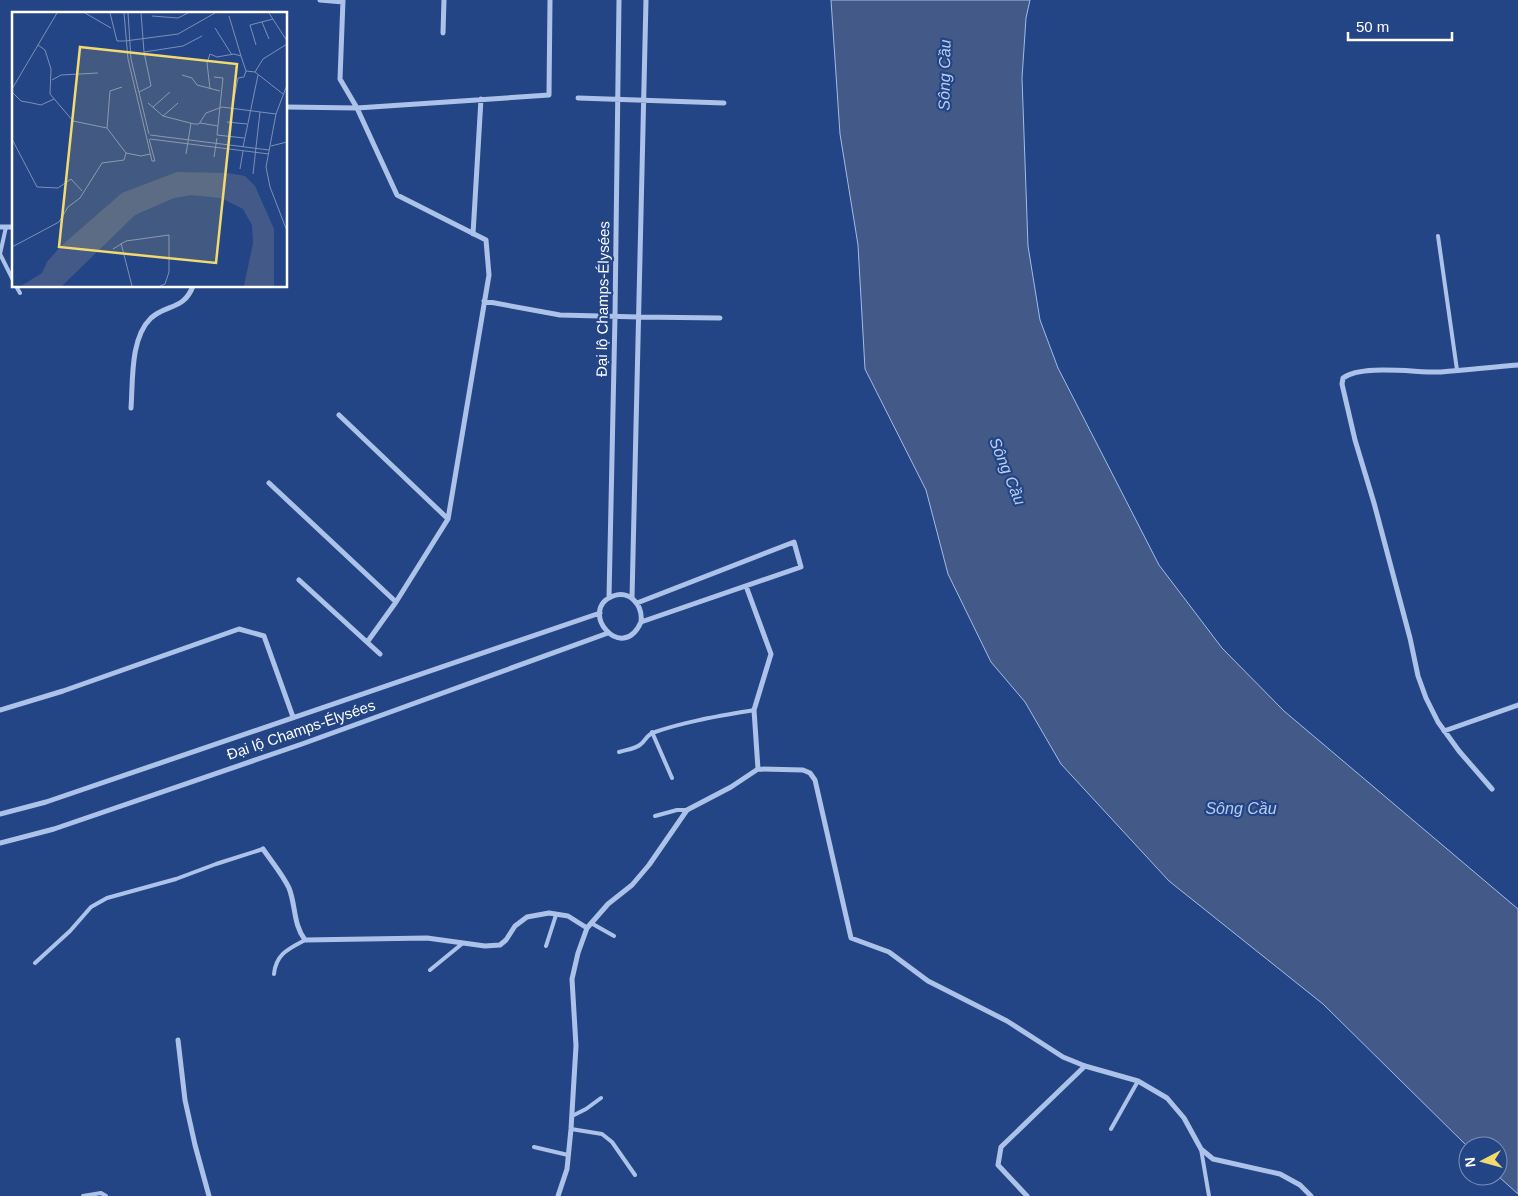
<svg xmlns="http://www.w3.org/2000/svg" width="1518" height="1196" viewBox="0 0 1518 1196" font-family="Arial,sans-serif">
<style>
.water{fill:#435a89;stroke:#a1bce9}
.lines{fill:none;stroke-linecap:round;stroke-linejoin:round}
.lane{stroke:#adc2e8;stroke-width:4}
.street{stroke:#adc2e8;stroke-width:5}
.labels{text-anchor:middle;stroke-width:4.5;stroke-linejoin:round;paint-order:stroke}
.street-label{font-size:15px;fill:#fff;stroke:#244585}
.water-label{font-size:16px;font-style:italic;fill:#b9cdf0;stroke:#244585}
.inset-road{fill:none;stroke:#7c8fb6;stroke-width:1}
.view{fill:#f3da70;fill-opacity:0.15;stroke:#f3da70;stroke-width:2.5}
.inset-edge{fill:none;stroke:#fff;stroke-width:2.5}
</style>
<rect width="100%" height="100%" fill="#244585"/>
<!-- water -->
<path class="water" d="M831,0H1030L1026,18L1022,78L1028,246L1040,320L1058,368L1159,565L1222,648L1284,711L1518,909V1194L1498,1176V1146L1468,1147L1323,1004L1169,881L1061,764L1025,702L991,662L948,574L926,490L865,369L858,245L840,134Z"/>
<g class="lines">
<!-- lane -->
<path class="lane" d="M6,227L0,254L14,282
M1438,236L1457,370
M16,286L20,293
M652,732L672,778
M619,752C625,750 636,749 641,744C646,740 647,734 655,732C687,721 720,716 754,710
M655,816L677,810H687
M591,923L614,936
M546,946L556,915
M35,963L70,931L91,907L107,898L176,879L216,864L263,849
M430,970L463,943
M274,974C276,954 288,949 305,940
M572,1116L586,1109L601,1098
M571,1129L602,1134L612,1142L635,1175
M1111,1129L1138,1081
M534,1147L568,1155
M1201,1149L1209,1196
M83,1196L101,1193L106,1196"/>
<!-- street -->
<path class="street" d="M320,0L343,2
M343,0L340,79L357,108L397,195L486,240L489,275L448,519L396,602L368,641
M443,33L444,0
M578,98L724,103
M286,107L357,108L549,95L550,0
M0,227H14
M473,234L481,99
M484,301L560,315L639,317L720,318
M131,408C133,381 130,338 151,318C167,304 184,310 193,286
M339,415L448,519
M269,483L396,602
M299,580L380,654
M609,598L615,316L619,0
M632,598L646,0
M637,603L794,542L801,567L641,622C622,665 577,610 613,596C630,590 643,605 641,622
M0,710L63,691L239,629L264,636L293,717
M1444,731L1518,705
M758,769L803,770L810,773L815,780L851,938L889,952L928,981L1007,1021L1063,1057L1085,1066L1138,1081L1167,1098L1184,1118L1201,1149L1213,1159L1280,1174L1300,1185L1311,1196
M1492,789L1459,751L1438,722L1426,698L1418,676L1410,638L1374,503L1355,440L1342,384L1343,378C1362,364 1417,373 1441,372C1467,370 1493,367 1518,365
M0,814L46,802L600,613
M0,843L54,829L302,744L608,633
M263,849C272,862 283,875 289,888C296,906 293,924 305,940L427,938L485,946L500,945L506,940L515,926L527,917L549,913L568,916L587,928
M178,1040L185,1100L195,1145L209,1196
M558,1196L567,1169L571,1129L576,1046L572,979L578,953L587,928L608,904L632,885L649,865L687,810L731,787L758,769L754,710L771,654L746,586
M1027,1196L998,1165L1001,1147L1085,1066"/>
</g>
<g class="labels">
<!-- street labels -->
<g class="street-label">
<text transform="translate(603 299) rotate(-89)" y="5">Đại lộ Champs-Élysées</text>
<text transform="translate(301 730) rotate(-19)" y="5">Đại lộ Champs-Élysées</text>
</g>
<!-- water labels -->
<g class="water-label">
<text transform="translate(944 75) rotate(-89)" y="6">Sông Cầu</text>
<text transform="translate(1008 471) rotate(68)" y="6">Sông Cầu</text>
<text x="1241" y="814">Sông Cầu</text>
</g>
</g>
<!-- overview -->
<g transform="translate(12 12)">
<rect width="275" height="275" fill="#244585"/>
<path d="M165,160L216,161L233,164L243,174L262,217V274H232L241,231L240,213L231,197L209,186L179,183L162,186L123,203L50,274H9L30,261L35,250L49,234L110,181Z" fill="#435a89"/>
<path class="inset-road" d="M45,1L26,33L33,38L39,57L38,82L61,109L95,116L114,141L129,144L138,142M73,1L99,16M98,1L105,29H113L166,22L203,1M112,1L116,47L134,123M116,1L119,47L137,122M257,1L275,29M140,4L166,6L176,1M217,4L229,44M250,10L257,27M203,16L220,43M244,33L238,13L261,7M132,40L171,34L190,24M243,60L251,47L275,32M170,63L180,66L185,73L208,79M202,65L211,66L205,123L232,126M40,68L49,63L86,61M275,73L264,102L254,155L258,175L275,219M0,77L26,33M198,77L195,51L198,42L205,45L222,42L229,44L234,59L243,60L271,82M0,80L9,89L20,91L29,93L42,87M127,80L139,74L132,40L129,1M136,91L151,104L182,112H187L194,101L210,95L264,102M141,95L158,80M220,97L226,66L232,65L234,59M151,104L166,91M215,110L235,112M188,111L206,114M95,116L98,79L110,75M134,123L140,149H143L137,127M138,123L257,138M0,127L25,175L46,176L59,167L70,179M138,127L257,142M259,134L275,130M231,135L246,63M174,142L179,111M202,145L205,126M228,157L231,139M241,162L248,100M109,231L120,274M0,235L47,210L56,195L68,186L90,151L112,148L114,141M101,237L114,229L157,223V260L153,272L148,274"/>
<path class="view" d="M68,35L225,52L204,251L47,235Z"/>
<rect width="275" height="275" class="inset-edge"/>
</g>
<!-- north arrow -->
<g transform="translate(1483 1161) rotate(264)"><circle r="24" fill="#244585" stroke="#7c8fb6"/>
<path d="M0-4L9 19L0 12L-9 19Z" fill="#f3da70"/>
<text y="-8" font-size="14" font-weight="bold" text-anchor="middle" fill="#ffffff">N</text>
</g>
<!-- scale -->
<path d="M1348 32v8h104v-8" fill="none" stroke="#ffffff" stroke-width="2.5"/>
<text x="1356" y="32" font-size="15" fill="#ffffff" stroke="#244585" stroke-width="4" paint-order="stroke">50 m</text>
</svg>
